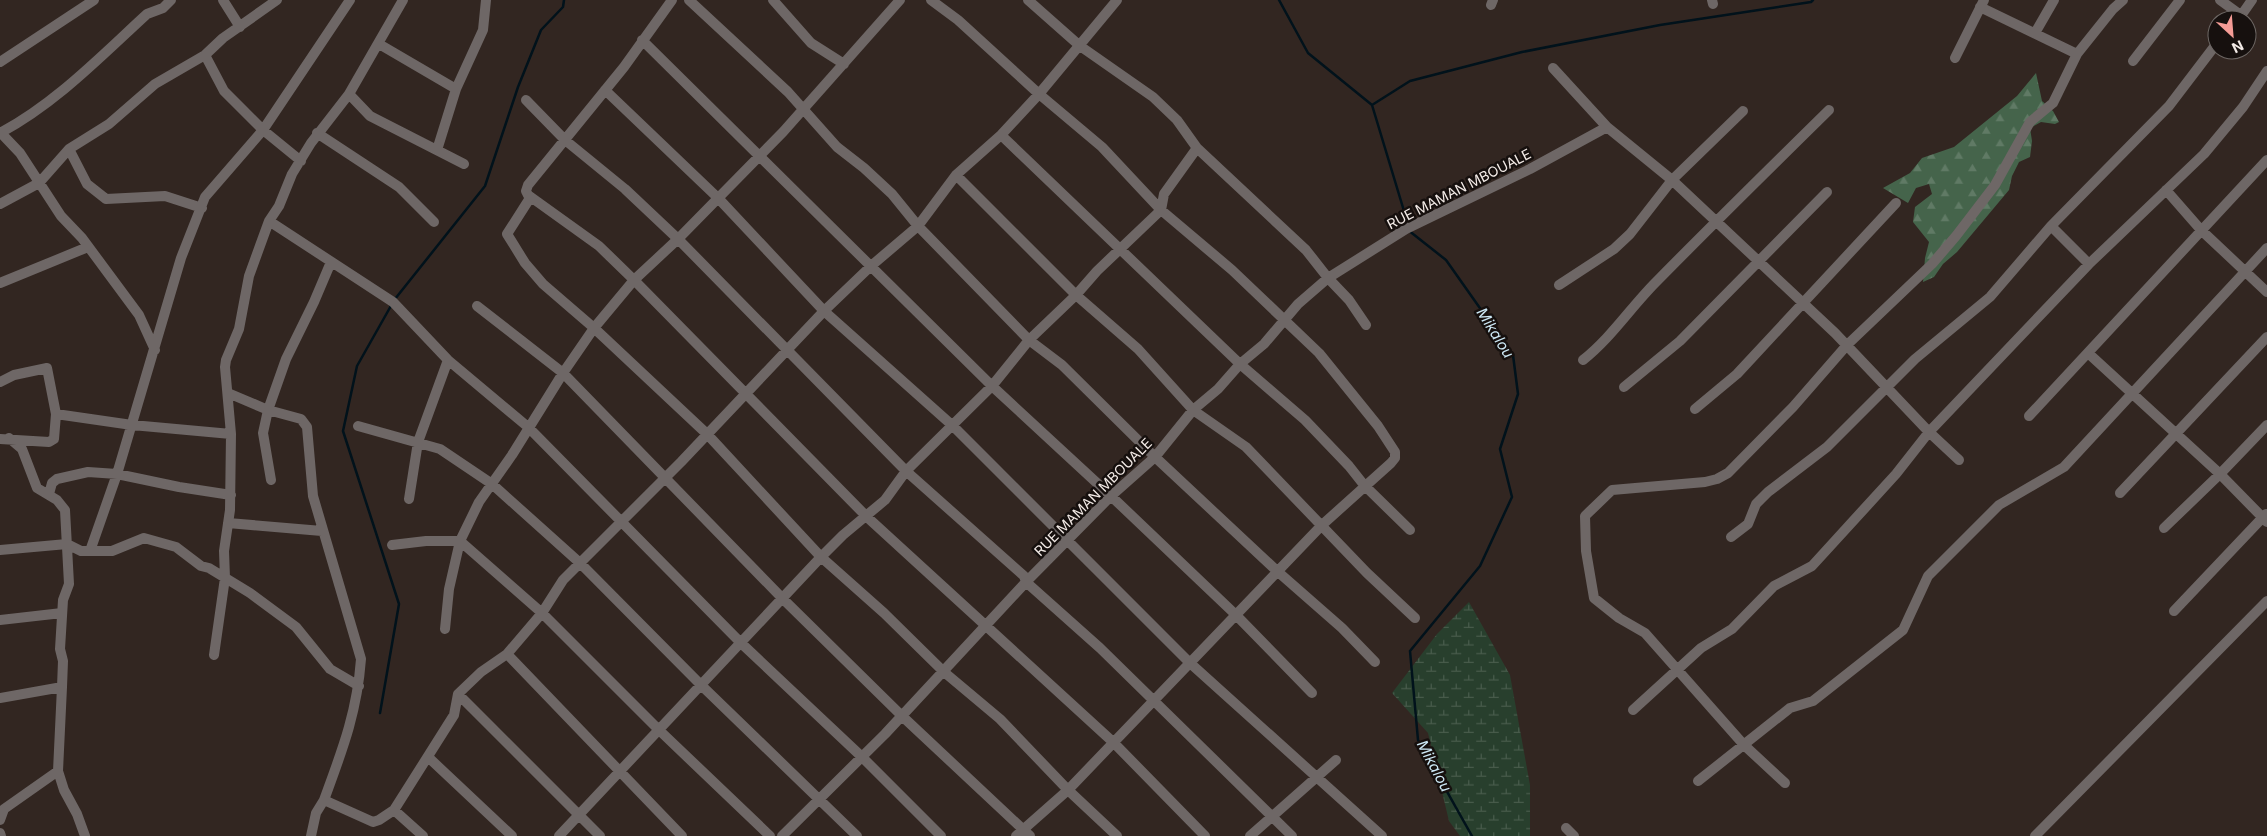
<svg xmlns="http://www.w3.org/2000/svg" width="2267" height="836" viewBox="0 0 2267 836" font-family="Inter,sans-serif">
<style>
.forest{fill:url(#forest-firs)}
.wetland{fill:url(#wetland-marsh)}
.lines{fill:none;stroke-linecap:round;stroke-linejoin:round}
.stream{stroke:#01121b;stroke-width:2.5}
.minor{stroke:#6e6766;stroke-width:10}
.labels{text-anchor:middle;stroke-width:5;stroke-linejoin:round;paint-order:stroke}
.street-label{font-size:14px;fill:#f3ebe7;stroke:#16100e}
.water-label{font-size:15px;font-style:italic;fill:#cee9f6;stroke:#16100e}
</style>
<defs>
<pattern id="forest-firs" width="22" height="20" patternUnits="userSpaceOnUse" patternTransform="scale(1.25)"><rect width="22" height="20" fill="#45644b"/><path d="M5 1l3.5 6h-7zM16 11l3.5 6h-7z" fill="#607a65"/></pattern>
<pattern id="wetland-marsh" width="20" height="14" patternUnits="userSpaceOnUse" patternTransform="scale(1.25)"><rect width="20" height="14" fill="#283f2d"/><path d="M1 5h8M5 5V1M11 12h8M15 12V8" fill="none" stroke="#485b4b"/></pattern>
</defs>
<rect width="100%" height="100%" fill="#322621"/>
<!-- forest -->
<path class="forest" d="M2036,73L2042,101L2053,111L2059,122L2055,124L2041,122L2030,128L2032,141L2030,157L2019,162L2012,176L2009,190L1957,252L1943,264L1934,277L1923,282L1925,258L1929,242L1913,222L1915,207L1932,194L1929,184L1916,188L1908,203L1883,188L1910,173L1922,158L1954,147L2017,96Z"/>
<!-- wetland -->
<path class="wetland" d="M1469,602L1510,675L1530,785V836H1460L1449,821L1428,733L1392,693L1437,634Z"/>
<g class="lines">
<!-- stream -->
<path class="stream" d="M1279,0L1308,53L1372,105L1404,211L1406,226
M1372,105L1410,81L1522,52L1660,25L1811,2L1813,0
M1408,230L1446,260L1513,355L1518,394L1500,449L1512,497L1480,566L1410,651L1418,740L1472,836
M395,299L485,186L518,87L541,30L563,7L564,0
M380,713L399,604L343,431L357,366L392,304"/>
<!-- minor -->
<path class="minor" d="M223,0L240,27
M672,0L624,67L528,185L526,191L528,195L599,246L634,280L867,517L1113,742L1205,836
M689,0L788,92L837,147L864,168L892,194L918,226L1029,340L1062,365L1155,457L1277,571L1342,628L1375,662
M773,0L811,43L844,64
M931,0L958,20L1039,94L1102,147L1161,210L1232,270L1319,353L1378,426L1395,452V458L1391,463L1322,525L1068,790L1016,836
M1028,0L1080,46L1153,97L1177,120L1197,148L1306,250L1328,278L1349,300L1366,325
M1712,0L1713,4
M2220,0L2242,16
M1491,5L1493,0
M1980,7L2077,54
M2238,20L2252,0
M2035,33L2054,0
M642,40L992,386L1111,496L1236,615L1312,693
M379,44L456,89
M205,55L224,91L263,130L301,161
M1955,58L1984,0
M2133,61L2180,0
M0,62L94,0
M1553,68L1607,127L1672,180L1835,333L1929,432L1959,460
M605,90L718,198L824,311L953,426L1190,663L1382,836
M349,94L370,116L464,164
M526,100L565,140L625,189L678,239L906,471L1024,576L1026,582L1100,648L1292,836
M0,132L20,153L61,216L82,238L139,315L155,350
M0,133C56,103 100,57 147,14L163,8L171,0
M317,133L399,187L434,222
M1001,135L1240,364L1305,420L1349,466L1364,485L1410,530
M69,149L87,184L106,199L165,196L202,208
M437,150L456,89L483,30L486,0
M956,175L1076,295L1138,349L1193,410L1246,447L1367,573L1415,618
M2166,190L2201,230L2267,292
M530,198L507,234L525,263L543,284L594,328L707,434L821,557L884,613L944,672L1000,719L1068,790L1117,836
M0,204L39,183L69,149L109,124L155,84L205,55L223,38L277,0
M269,221L393,302L448,360L528,427L741,643L862,757L941,836
M2051,226L2089,264
M0,283L88,247
M1559,285L1614,249L1630,234L1672,180L1743,111
M477,306L563,373L782,598L902,716L1030,836
M2088,353L2220,474L2267,522
M1583,360C1611,338 1631,307 1656,282C1713,224 1771,167 1829,110
M0,382L14,375L47,368L56,414L54,439L49,442L0,439
M1624,387L1680,341L1827,192
M228,393L268,410L301,419L307,427L313,496L361,659C357,713 342,751 324,800
M1695,409L1737,374L1896,203
M56,414L132,425L231,434
M2029,416L2267,160
M358,426L440,449L492,484L580,563L701,685L857,836
M9,438L22,449L37,488L57,500L65,510L69,584L63,600L60,649L63,661L62,687L58,771L64,790L77,814L85,836
M271,480L263,433L268,410L286,359L314,302L331,262
M2120,493L2267,337
M49,494L52,483L57,479L88,472L117,474L179,487L231,495
M409,499L418,442L448,360
M228,523L322,531
M2164,528L2220,474L2267,425
M1731,537L1748,524L1756,504L1768,492L1827,447L1915,359L1990,297L2051,226L2169,106L2217,43
M392,545L426,541H460L542,613L659,730L770,836
M0,550L67,544L81,551H112L144,538L176,547L201,566L209,568L250,593L296,627L330,669L359,686
M90,551L117,474L181,258L205,197L263,130L350,0
M2174,611L2266,514
M0,620L62,613
M445,629L449,589L460,541L479,502L512,455L563,373L594,328L634,280L678,239L783,132L900,0
M507,654L682,836
M214,655L225,578L224,551L230,510L231,434L225,367L226,360L239,329L249,276L269,221L279,206L292,174L311,143L349,94L403,0
M458,694L600,836
M0,698L62,687
M1633,710L1701,648L1732,629L1774,586L1812,566L1896,474L1929,432L2089,264L2204,154L2243,107L2267,71
M428,757L512,836
M1698,781L1790,708L1813,701L1903,630L1928,576L1999,505L2064,467L2267,248
M1785,783L1744,745L1645,633L1619,618L1594,598L1586,551L1585,516L1612,490L1705,482L1717,479L1728,473L1793,407L1847,345L1932,264L1956,236L1995,185L2030,122L2053,103L2077,54L2113,9L2123,0
M394,810L454,715L458,694L481,672L507,654L542,613L563,580L681,462L824,311L871,266L918,226L956,175L1001,135L1039,94L1117,0
M0,820L4,809L58,771
M1566,828L1574,836
M0,833L1,836
M311,836L316,813L324,800L373,822L379,820L394,810L423,836
M559,836L821,557L843,535L885,500L906,471L992,386L1029,340L1076,295L1097,271L1161,210L1164,194L1197,148
M782,836L885,734L1026,582L1111,496L1155,457L1193,410L1218,389L1240,364L1264,344L1298,304L1328,278L1406,229L1530,169L1607,127
M1250,836L1336,760
M2035,836L2267,601"/>
</g>
<g class="labels">
<!-- street labels -->
<g class="street-label">
<text transform="translate(1459 189) rotate(-27)" y="5">RUE MAMAN MBOUALE</text>
<text transform="translate(1093 497) rotate(-45)" y="5">RUE MAMAN MBOUALE</text>
</g>
<!-- water labels -->
<g class="water-label">
<text transform="translate(1495 333) rotate(58)" y="5">Mikalou</text>
<text transform="translate(1434 766) rotate(62)" y="5">Mikalou</text>
</g>
</g>
<!-- north arrow -->
<g transform="translate(2232 35) rotate(154)"><circle r="24" fill="#16100e" stroke="#6e6865"/>
<path d="M0-4L9 19L0 12L-9 19Z" fill="#f59c96"/>
<text y="-8" font-size="14" font-weight="bold" text-anchor="middle" fill="#f3ebe7">N</text>
</g>
</svg>
